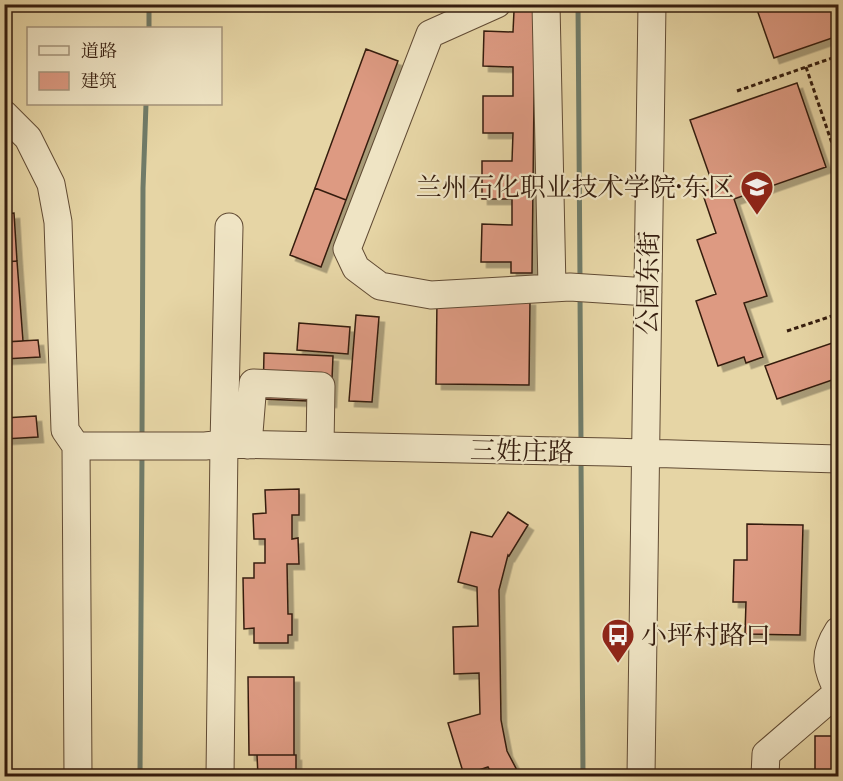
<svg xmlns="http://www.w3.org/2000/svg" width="843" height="781" viewBox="0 0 843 781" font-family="'IM FELL DW Pica','Noto Serif SC',serif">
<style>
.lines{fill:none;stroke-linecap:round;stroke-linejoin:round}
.stream{stroke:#707b68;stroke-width:5}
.building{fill:#dd9a82;stroke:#351d0e;stroke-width:1.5;filter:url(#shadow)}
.minor-casing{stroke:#614b34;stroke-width:29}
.path{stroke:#351d0e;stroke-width:3;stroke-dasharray:4.5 3;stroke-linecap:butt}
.minor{stroke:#efe4c4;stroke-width:27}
.labels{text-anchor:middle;stroke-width:4.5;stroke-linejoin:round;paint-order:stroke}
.poi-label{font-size:26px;fill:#351d0e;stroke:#efe4c4;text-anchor:end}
.street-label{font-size:26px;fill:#351d0e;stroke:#efe4c4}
</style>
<defs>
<filter id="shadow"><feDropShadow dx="5.5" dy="5.5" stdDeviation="0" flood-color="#0004"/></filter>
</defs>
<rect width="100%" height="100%" fill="#e6d5a5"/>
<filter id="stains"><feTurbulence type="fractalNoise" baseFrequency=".00333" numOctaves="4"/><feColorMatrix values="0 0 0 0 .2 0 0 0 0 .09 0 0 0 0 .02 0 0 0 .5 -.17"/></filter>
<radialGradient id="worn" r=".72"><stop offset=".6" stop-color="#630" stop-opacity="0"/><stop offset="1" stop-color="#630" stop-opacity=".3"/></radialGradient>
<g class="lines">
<!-- stream -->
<path class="stream" d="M578,4L580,279
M149,28V4
M580,294L581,444
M142,438L143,188L146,104
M581,459L583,776
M140,776L142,453"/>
</g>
<!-- building -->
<path class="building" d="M755,4H838V36L774,58Z
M514,11H535L532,273H511V262H481L482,224L512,225V199H482V161H512L513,133H483V96H513V67L483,66L484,31L513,32Z
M366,49L398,61L346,200L315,188Z
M797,83L826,167L734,199L767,296L744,303L763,357L746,363L744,357L718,366L696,301L716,294L697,240L716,233L702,192L714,188L690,120Z
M315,188L346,200L321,267L290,255Z
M14,213L17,261L4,262V214Z
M17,261L23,341L4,342V262Z
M437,299L530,300L529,385L436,384Z
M356,315L379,317L372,402L349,401Z
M299,323L350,327L348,354L297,350Z
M38,340L40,357L4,359V342Z
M838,341V378L777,399L765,366Z
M264,353L333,356L331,402L263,399Z
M36,416L38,437L4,439V418Z
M299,489V515H292V539L298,538L299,564H287L288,614H292V635H288V643H254V628L244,629L243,578H254V563H265V539H254L253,514L266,513L265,490Z
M508,512L528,525L509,556L508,555L499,590L501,720L507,751L520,776H493L488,767L464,775L448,723L480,714L479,673L454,674L453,627L478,626L477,587L458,582L471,532L492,537Z
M747,524L803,525L800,635L745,634L746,602H733L734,560H747Z
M248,677H294V755H249Z
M815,736H838V776H815Z
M257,755H296V776H258Z"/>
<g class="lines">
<!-- minor casing -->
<g class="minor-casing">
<path id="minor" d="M497,4L430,34L347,249L356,268L380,286L431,295L570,287L648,292
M546,4L552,288
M4,114L28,138L51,184L58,222L65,430L76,446H205L224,444L610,452L838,459
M248,445L253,383L321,386L320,446
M76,446L78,776
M838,692C827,667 822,656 838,631
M220,776L224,444L229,227
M641,776L652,4
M765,776L766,754L838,692V693"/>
</g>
<!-- path -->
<path class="path" d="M806,67L838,161
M737,91L838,56
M787,331L838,314"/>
<!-- minor -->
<use href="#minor" class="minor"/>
</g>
<!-- icons -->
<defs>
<g id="university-pin" transform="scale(1.725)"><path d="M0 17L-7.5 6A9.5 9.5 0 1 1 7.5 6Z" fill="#8f2418" stroke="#efe4c4"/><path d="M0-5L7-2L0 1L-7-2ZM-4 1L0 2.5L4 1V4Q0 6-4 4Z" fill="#fff"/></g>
<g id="bus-pin" transform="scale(1.725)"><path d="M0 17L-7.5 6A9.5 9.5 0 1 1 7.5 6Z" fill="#8f2418" stroke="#efe4c4"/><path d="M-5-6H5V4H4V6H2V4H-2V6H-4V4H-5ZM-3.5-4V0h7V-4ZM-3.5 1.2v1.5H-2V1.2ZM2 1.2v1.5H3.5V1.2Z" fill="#fff"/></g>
</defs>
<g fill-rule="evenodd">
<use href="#university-pin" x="757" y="187"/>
<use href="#bus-pin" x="618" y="635"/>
</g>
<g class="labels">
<!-- poi labels -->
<g class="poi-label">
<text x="734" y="196">兰州石化职业技术学院·东区</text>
<text x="641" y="644" text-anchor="start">小坪村路口</text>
</g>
<!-- street labels -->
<g class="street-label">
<text transform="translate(648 283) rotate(-89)" y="9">公园东街</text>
<text transform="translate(522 451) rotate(1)" y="9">三姓庄路</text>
</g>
</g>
<!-- margin -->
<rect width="843" height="781" fill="none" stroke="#e6d5a5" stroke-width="24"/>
<rect x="6" y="6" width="831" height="769" fill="none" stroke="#351d0e" stroke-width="3"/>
<rect x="12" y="12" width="819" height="757" fill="none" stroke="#351d0e" stroke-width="1.5"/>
<!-- legend -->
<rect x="27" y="27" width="195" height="78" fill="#efe4c4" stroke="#a5947b" stroke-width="1.5"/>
<rect x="39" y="46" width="30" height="9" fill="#efe4c4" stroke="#a5947b" stroke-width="1.5"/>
<text x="81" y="57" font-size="18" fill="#351d0e">道路</text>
<rect x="39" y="72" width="30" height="18" fill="#dd9a82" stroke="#a5947b" stroke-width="1.5"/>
<text x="81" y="87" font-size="18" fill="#351d0e">建筑</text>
<rect width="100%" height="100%" filter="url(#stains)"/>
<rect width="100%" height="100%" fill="url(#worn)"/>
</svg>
